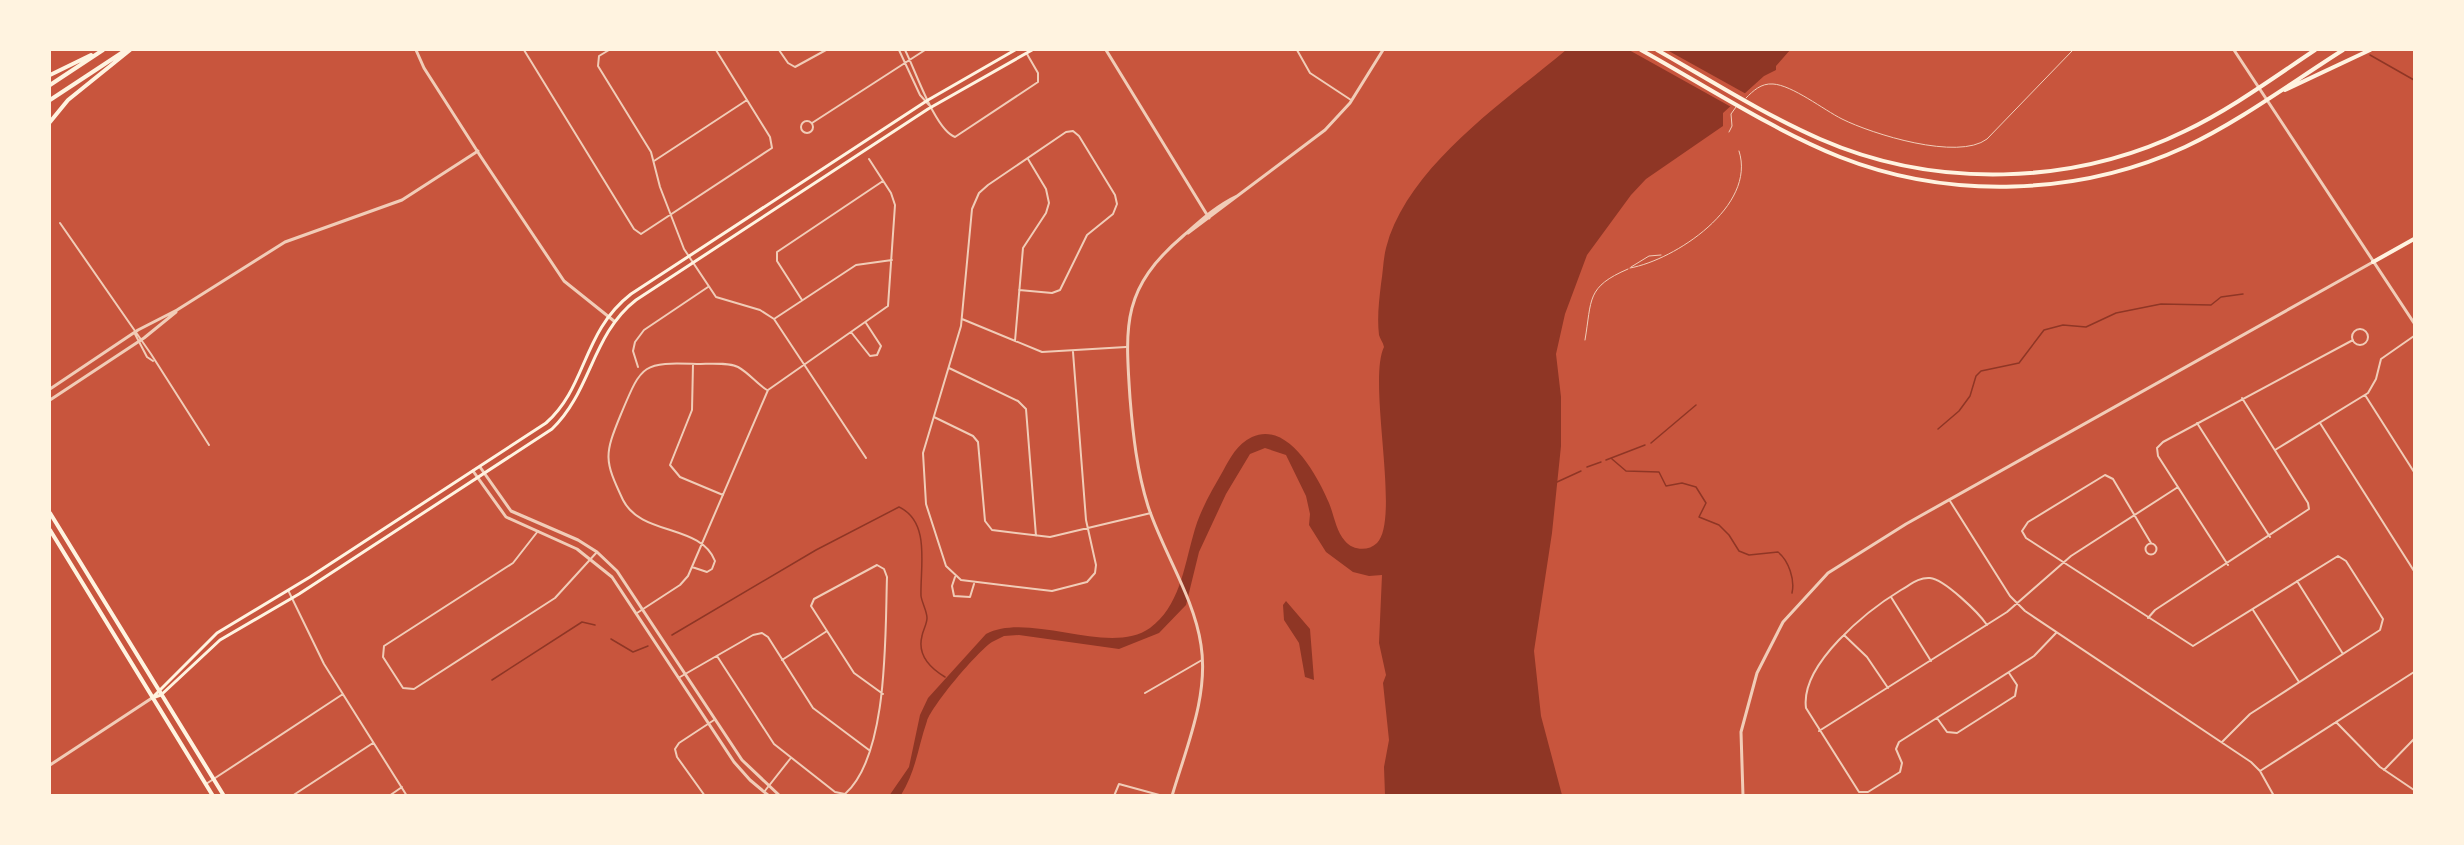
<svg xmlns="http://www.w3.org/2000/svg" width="2464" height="845" viewBox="0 0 2464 845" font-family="'Roboto Condensed',sans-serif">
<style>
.water{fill:#8f3625}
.pier{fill:#c8553d}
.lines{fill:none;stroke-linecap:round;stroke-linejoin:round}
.stream{stroke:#8f3625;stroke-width:1.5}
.service{stroke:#f1ccb7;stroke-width:1}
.minor{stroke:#f1ccb7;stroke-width:2}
.tertiary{stroke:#f1ccb7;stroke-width:3}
.secondary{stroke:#fff3e0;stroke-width:3}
.primary{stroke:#fff3e0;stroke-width:4}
.motorway{stroke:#fff3e0;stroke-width:4}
</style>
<rect width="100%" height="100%" fill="#c8553d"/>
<!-- water -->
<path class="water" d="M1566,50H1790L1776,66V70L1764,76L1723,113V126L1646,179L1631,195L1587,255L1565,314L1556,354L1561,397V446L1552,533L1534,651L1541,716L1562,795H1385L1384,767L1389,740L1383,683L1386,675L1379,643L1382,575L1369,576L1353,572L1326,552L1309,525L1310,514L1306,496L1286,455L1265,448L1250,454L1226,494L1199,552L1186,605L1159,633L1119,649L1019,635L1004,636L992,642C977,652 933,704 927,721C918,747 916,771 901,795L889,796L909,767L920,715L928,698L986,634C1030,611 1109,657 1150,628C1179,607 1184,568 1193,536C1199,512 1211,492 1223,471C1230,458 1237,444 1252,437C1288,420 1318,477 1329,503C1334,515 1336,531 1345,541C1352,550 1368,552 1377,543C1401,519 1367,382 1384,347C1383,342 1380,339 1379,335C1377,318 1379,301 1381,284C1383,273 1383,260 1386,248C1407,167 1504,102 1566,50Z
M1286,601L1310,629L1314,680L1305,677L1299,643L1284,620L1283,605Z"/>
<!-- pier -->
<path class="pier" d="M1629,50H1667L1748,95L1733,108Z"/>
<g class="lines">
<!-- stream -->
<path class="stream" d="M2370,55L2414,80
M1938,429L1959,411L1970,396L1976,376L1981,371L2019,363L2044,330L2063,325L2086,327L2116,313L2161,304L2211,305L2221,297L2243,294
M1651,443L1696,405
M1612,459L1626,471L1659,472L1666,486L1682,483L1696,487L1706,503L1699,517L1719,525L1729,535L1739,551L1749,555L1778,552C1789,561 1795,580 1792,593
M1606,460L1645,445
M1587,467L1601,462
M1557,482L1581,471
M672,635L816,550L899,507C931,522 920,567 921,596C922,603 927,611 927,618C927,624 923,630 922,636C917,655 930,668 945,677
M611,639L633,652L648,646
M492,680L582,622L595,625"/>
<!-- service -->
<path class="service" d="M1746,98C1753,91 1761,83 1773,84C1792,85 1824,110 1842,119C1872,134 1958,161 1987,139L2073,50
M1729,132L1732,126L1731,114L1736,107
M1631,267L1649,256L1661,255
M1630,268C1675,260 1757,206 1739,151
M1585,340C1592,299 1586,287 1628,269"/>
<!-- minor -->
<path class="minor" d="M524,50L634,229L641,234L772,148L770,137L716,50
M609,50L599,56L598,66L651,152L660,187L684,249L716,297L760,310L774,319L866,458
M779,50L788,63L795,67L826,50
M899,50L920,95L929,105
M905,50C915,69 935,130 955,137L1038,82V73L1027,54
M1297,50L1310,73L1351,100
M801 127a6 6 0 1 1 12 0a6 6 0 1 1-12 0Z
M812,123L925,50
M654,161L747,100
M60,223L151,354L209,445
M1019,290L1052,293L1060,290L1087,235L1113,214L1117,204L1115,195L1079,136L1073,131L1066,132L988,185L979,193L972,209L961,326L923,453L926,504L946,566L961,580L1052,591L1087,582L1095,573L1096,565L1086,520L1073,352
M802,300L777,261V252L883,181
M774,319L856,265L892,260
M962,319L1042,352L1126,347
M2352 337a8 8 0 1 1 16 0a8 8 0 1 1-16 0Z
M851,332L870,356L877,355L881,346L866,323
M135,334L147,357L153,361
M1015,341L1023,248L1046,213L1049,203L1046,189L1028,159
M693,364L692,410L670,465L680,477L723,495
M638,367L633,351L635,342L644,330L708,287
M949,368L1018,401L1026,409L1036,536
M2365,395L2414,472
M934,417L973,436L978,442L985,521L992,530L1050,537L1151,513
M2197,423L2270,537
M2320,423L2414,571
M2275,450L2368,393L2376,379L2381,359L2414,336
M1950,501L2010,596L2025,611L2251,762L2260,771L2274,796
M538,531L513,563L384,646L383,657L403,688L414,689L555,598L597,552
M2151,543L2113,479L2105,475L2028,522L2022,531L2026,538L2193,646L2338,556L2346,561L2383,619L2380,630L2250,714L2222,742
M2145.5 549a5.5 5.5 0 1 1 11 0a5.5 5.5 0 1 1-11 0Z
M2228,565L2158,456L2157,448L2163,442L2353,340
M692,567L707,572L712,569L715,561C701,524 641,536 623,500C604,460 604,455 621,414C642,364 642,362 697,364C710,364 727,362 738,367C749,373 757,384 767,390
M955,577L952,586L954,596L970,597L974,584
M2297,581L2343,654
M288,590L324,664L407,796
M1891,597L1931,661
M2253,610L2299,682
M637,613L680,585L688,576L768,390L888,306L895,205L891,193L869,159
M2148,618L2155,610L2309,509L2308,503L2242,398
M1987,625C1979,613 1944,579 1930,578C1919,577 1910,585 1901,590C1868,610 1800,664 1806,708L1859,792H1868L1900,772L1902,763L1896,749L1899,742L2034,656L2056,633
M1844,635L1867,657L1888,688
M717,656L774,744L835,792L845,794C889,755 885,633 887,577L884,569L877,565L814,599L811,606L854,673L883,694
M782,660L827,631
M680,677L753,635L762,633L768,637L813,708L869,750
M1145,693L1202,660
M1937,718L1947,732L1957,733L2015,696L2017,685L2009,673
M2336,722L2380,767L2414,790
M1819,731L2007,612L2071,556L2178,487
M2384,770L2414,739
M2260,771L2414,672
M206,784L343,694
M764,792L790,759
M292,796L373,743
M389,796L402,787
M705,796L677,757L675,749L679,743L714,720
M1114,796L1119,784L1163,796"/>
<!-- tertiary -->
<path class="tertiary" d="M416,50L424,68L481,157L564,281L614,321
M1106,50L1209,218
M2234,50L2414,323
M1188,233L1325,130L1350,103L1383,50
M50,389L138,330L177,310L285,242L402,200L478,151
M50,400L144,338L176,312
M480,467L511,511L578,540L597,552L617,571L742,760L780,796
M473,471L506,517L577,549L612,577L734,762L750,780L769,796
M50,765L152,698
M1172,796C1186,748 1209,696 1201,645C1194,597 1163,552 1148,506C1137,471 1133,435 1130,398C1125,324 1122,288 1183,236C1201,220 1216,206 1237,196
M1743,796L1741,732L1757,673L1783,622L1828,573L1906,524L2373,262"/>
<!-- secondary -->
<path class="secondary" d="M153,697L217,633L310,577L546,423C587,387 582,332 631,294L928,100L1015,50
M152,698L161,695L220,640L299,594L552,429C591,392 592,334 636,300L928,109L1032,50"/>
<!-- primary -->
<path class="primary" d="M50,513L224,796
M50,530L213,796"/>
<!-- motorway -->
<path class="motorway" d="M1641,50C1706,86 1771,129 1840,157C1949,200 2079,196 2185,147C2240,121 2291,83 2343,50
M1657,50C1710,80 1763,114 1820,139C1934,189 2073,186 2185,131C2231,109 2273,78 2315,50
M50,75L91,55
M50,85L103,50
M2285,90L2370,50
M50,100L126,50
M50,122L68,100L130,50
M2373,262L2414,239"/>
</g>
<!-- border -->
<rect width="2464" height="845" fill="none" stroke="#fff3e0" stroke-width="102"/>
</svg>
